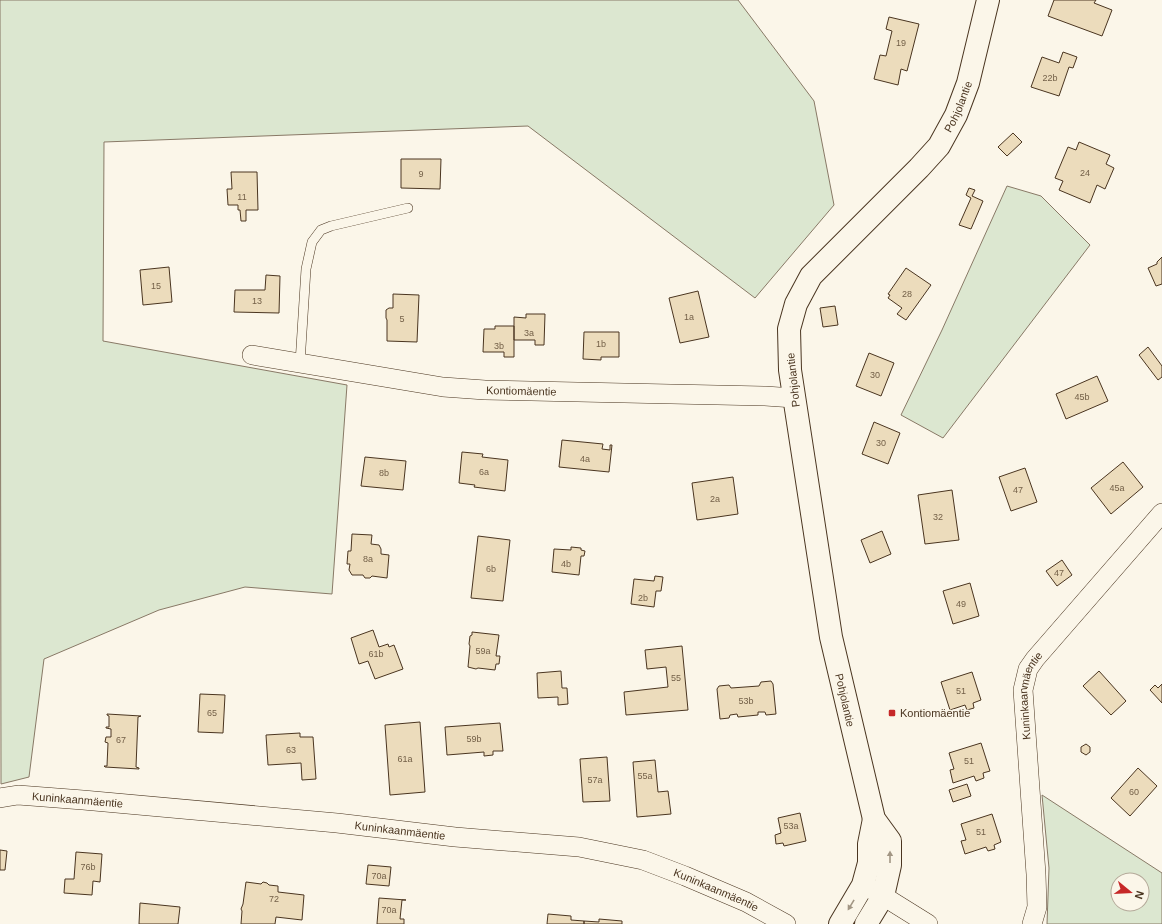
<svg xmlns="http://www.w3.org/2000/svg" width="1162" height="924" viewBox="0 0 1162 924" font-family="Arial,sans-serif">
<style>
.green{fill:#dce7d0;stroke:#887966;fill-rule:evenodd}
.building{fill:#ecdcbc;stroke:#4a3520}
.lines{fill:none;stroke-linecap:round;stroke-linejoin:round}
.service-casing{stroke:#4a3520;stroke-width:10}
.minor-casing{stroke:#4a3520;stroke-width:20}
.tertiary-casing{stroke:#4a3520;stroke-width:24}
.service{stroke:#fbf6e9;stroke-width:9}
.minor{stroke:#fbf6e9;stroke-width:19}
.tertiary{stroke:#fbf6e9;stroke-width:22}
.oneway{fill:#a29684}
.poi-dot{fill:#c62828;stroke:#fbf6e9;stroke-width:1.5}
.labels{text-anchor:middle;stroke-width:3;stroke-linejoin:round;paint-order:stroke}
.number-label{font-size:9px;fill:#725f47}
.street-label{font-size:11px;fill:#4a3520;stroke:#fbf6e9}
.poi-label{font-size:11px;fill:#4a3520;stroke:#fbf6e9;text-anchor:start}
</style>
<rect width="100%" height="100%" fill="#fbf6e9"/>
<!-- green -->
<path class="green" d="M0,0H738L814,101L834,205L755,298L528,126L104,142L103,341L347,385L332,594L245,587L159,610L44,659L29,777L1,784Z
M1007,186L1041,196L1090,245L943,438L901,415L942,330Z
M1042,795L1162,873V924H1047L1049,868ZM1118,880H1142V904H1118Z"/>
<!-- building -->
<path class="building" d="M1054,0H1096L1094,3L1112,10L1102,36L1048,16Z
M889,17L919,24L907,71L901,69L898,85L874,79L880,55L886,56L892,31L886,29Z
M1063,52L1077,57L1073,68L1069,67L1059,96L1031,87L1042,57L1059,63Z
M1013,133L1022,142L1007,156L998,147Z
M1079,142L1110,155L1106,164L1114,168L1105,189L1097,185L1090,203L1059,190L1063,181L1055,178L1068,147L1076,150Z
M401,159H441L440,189L401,188Z
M231,172H257L258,210H246V221H241L240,210H238V205H228L227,189H232Z
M969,188L975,190L972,196L983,201L971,229L959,225L971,198L966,195Z
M1162,257V284L1156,286L1148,268L1157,264V262Z
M169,267L172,302L143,305L140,270Z
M906,268L931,285L906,320L897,314L902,308L888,298L890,295L888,294Z
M266,275L280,276L279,313L234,312L235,290H265Z
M698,291L709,337L680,343L669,298Z
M393,294L419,295L417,342L387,341V320L386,318V310L389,308H393Z
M835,306L838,325L823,327L820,308Z
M526,314H545L544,345H535V340H514V317L526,318Z
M495,326H514V357H504V352H483L484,329H495Z
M584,332H619V357H601V360L583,359Z
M1148,347L1162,366V377L1158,380L1139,355Z
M869,353L894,363L881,396L856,386Z
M1097,376L1108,401L1066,419L1056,394Z
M874,422L900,433L888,464L862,454Z
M562,440L603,444L602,449L610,450V445H612L609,472L559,467Z
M462,452L483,454L482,457L508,460L505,491L474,487L475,485L459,483Z
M365,457L406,461L403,490L361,486Z
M1123,462L1143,487L1111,514L1091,488Z
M1025,468L1037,502L1011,511L999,477Z
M733,477L738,514L697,520L692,483Z
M952,490L959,540L925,544L918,495Z
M882,531L891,554L870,563L861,540Z
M352,534L372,535L371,544L379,545L381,549V554L389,555L387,578L372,576L370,578H365L363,575H352L349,570L350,564H347L348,551H351Z
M478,536L510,540L503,601L471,598Z
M571,547L581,548V550L585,551L584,556H581L579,575L552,572L554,549L571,550Z
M1062,560L1072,575L1057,586L1046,571Z
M655,576L663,577L661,591H656L654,607L631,604L634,579L654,581Z
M970,583L979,616L953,624L943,591Z
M373,630L379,647L388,644L389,647L394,645L403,669L375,679L368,661L359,664L351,638Z
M472,632L499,635L496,656H500L499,664H496L495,670L478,668L476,669L468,667L470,646L469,644L470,636L472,635Z
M682,646L688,710L626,715L624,692L668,687L666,667L647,669L645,650Z
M561,671L562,688H567L568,704L558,705V697L538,698L537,673Z
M1099,671L1126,701L1111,715L1083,686Z
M972,672L981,700L973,703L974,708L967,710L965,705L950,710L941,682Z
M771,681L773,684L776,714L766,715L765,712H758V715L738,717L737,714L730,715L729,718L720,719L717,689L719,686L729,685L731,688L759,686L761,682Z
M1162,684V703L1150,690L1155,685L1158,688Z
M200,694L225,695L223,733L198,732Z
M107,714L141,716L138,717L136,767L139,768V769L105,767L104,766H107L108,743L105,742L106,737H111V729L106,728V727H109V716L107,715Z
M420,722L425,792L390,795L385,725Z
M500,723L503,751H493V755L484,756V752L447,755L445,727Z
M300,733V737H313L316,779L302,780L301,763L268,765L266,735Z
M981,743L990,771L983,773L984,778L976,781L974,776L953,783L950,770L954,769L949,753Z
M1086,744L1090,747V752L1086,755L1081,752V747Z
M607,757L610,801L583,802L580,759Z
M655,760L658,792L668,791L671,814L637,817L633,762Z
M1138,768L1157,786L1130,816L1111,798Z
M967,784L971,796L953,802L949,790Z
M800,813L806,841L784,846L783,843L776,844L775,835L781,833L778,818Z
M992,814L1001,842L994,845L995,849L988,851L986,847L965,854L961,841L966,840L961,824Z
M0,850L7,851L5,870H0Z
M76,852L102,854L100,882L93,881L92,895L64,893L65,879H74Z
M368,865L391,867L389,886L366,884Z
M246,882L261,884L263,882L267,883L269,885L278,886V892L304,895L302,920L276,917L275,924H241L242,911L241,909L243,904Z
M379,898L406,900H402L400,919H404V924H377Z
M140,903L180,907L178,924H139Z
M548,914L571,916V920L584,921V924H547Z
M599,919L622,921V924H584V921L599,922Z"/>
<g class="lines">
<!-- service casing -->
<g class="service-casing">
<path id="service" d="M300,363L306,269L312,242L321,230L331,226L408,208"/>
</g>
<!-- minor casing -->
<g class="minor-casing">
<g id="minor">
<path id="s1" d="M252,355L443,387L485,390L765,396L794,398"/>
<path id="s2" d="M0,798L18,795L83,800L337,823L455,837L579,847L643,860L685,876L746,902L786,924"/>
<path d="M871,889L883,896L928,924"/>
<path id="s3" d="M1032,924L1037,907L1036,874L1023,690L1028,669L1035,659L1162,513"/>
</g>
</g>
<!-- tertiary casing -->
<g class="tertiary-casing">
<g id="tertiary">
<path d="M840,924L863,885L869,863V844L874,819"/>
<path id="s4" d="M866,924L883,896L890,865V841L874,819L831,637L790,370L789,329L796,304L811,276L919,168L939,146L956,115L968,83L988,0"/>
</g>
</g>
<!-- service -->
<use href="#service" class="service"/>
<!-- minor -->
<use href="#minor" class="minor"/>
<!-- tertiary -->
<use href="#tertiary" class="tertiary"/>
</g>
<!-- one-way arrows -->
<defs><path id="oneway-solid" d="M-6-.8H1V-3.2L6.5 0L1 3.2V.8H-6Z"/></defs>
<g class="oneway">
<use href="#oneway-solid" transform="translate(890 857) rotate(-90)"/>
<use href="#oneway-solid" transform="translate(851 905) rotate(121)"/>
</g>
<!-- markers -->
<rect class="poi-dot" x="888" y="709" width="8" height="8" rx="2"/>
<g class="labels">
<!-- number labels -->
<g class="number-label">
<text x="901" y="46">19</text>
<text x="1050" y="81">22b</text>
<text x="1085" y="176">24</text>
<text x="421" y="177">9</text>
<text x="242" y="200">11</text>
<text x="156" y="289">15</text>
<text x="907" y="297">28</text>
<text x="257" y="304">13</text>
<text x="689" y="320">1a</text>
<text x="402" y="322">5</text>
<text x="529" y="336">3a</text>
<text x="601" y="347">1b</text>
<text x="499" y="349">3b</text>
<text x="875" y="378">30</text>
<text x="1082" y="400">45b</text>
<text x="881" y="446">30</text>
<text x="585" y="462">4a</text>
<text x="484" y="475">6a</text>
<text x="384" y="476">8b</text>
<text x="1117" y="491">45a</text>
<text x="1018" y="493">47</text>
<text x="715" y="502">2a</text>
<text x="938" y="520">32</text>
<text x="368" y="562">8a</text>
<text x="566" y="567">4b</text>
<text x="491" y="572">6b</text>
<text x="1059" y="576">47</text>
<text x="643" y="601">2b</text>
<text x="961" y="607">49</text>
<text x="483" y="654">59a</text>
<text x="376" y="657">61b</text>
<text x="676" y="681">55</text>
<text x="961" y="694">51</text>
<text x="746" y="704">53b</text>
<text x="212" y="716">65</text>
<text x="474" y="742">59b</text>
<text x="121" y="743">67</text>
<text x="291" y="753">63</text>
<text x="405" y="762">61a</text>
<text x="969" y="764">51</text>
<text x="645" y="779">55a</text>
<text x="595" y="783">57a</text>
<text x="1134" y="795">60</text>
<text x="791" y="829">53a</text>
<text x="981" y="835">51</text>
<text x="88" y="870">76b</text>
<text x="379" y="879">70a</text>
<text x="274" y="902">72</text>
<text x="389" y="913">70a</text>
</g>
<!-- street labels -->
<g class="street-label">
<text dy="4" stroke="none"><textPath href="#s4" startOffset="898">Pohjolantie</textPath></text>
<text transform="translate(793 380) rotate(-96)" y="4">Pohjolantie</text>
<text dy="4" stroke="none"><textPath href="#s1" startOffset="272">Kontiomäentie</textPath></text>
<text dy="4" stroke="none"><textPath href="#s3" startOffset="231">Kuninkaanmäentie</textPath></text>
<text transform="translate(845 700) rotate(77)" y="4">Pohjolantie</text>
<text dy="4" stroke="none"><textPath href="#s2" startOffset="78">Kuninkaanmäentie</textPath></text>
<text dy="4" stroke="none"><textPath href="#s2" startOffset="402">Kuninkaanmäentie</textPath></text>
<text dy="4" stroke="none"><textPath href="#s2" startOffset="726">Kuninkaanmäentie</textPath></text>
</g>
<!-- poi labels -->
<g class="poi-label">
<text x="900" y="717">Kontiomäentie</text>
</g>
</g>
<!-- north arrow -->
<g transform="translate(1130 892) rotate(108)"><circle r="19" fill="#fbf6e9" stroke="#b4a999"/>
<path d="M0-3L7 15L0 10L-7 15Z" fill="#c62828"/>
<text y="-6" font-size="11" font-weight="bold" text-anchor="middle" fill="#4a3520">N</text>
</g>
</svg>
